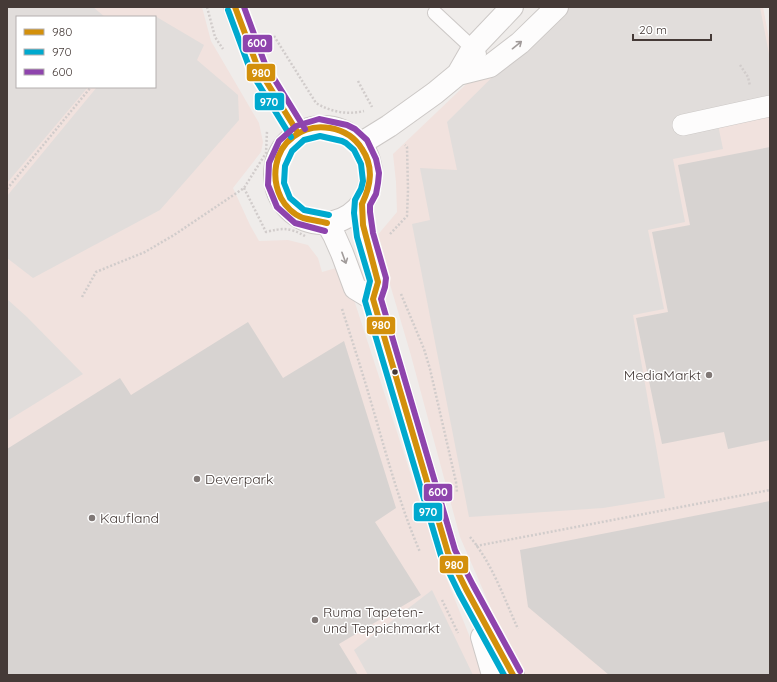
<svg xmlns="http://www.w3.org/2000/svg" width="777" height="682" viewBox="0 0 777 682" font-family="Quicksand,sans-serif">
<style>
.commercial{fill:#f1e2de;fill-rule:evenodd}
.parking{fill:#e1dddb}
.building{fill:#d7d3d1}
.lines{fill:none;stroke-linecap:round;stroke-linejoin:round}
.service-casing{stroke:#ccc8c6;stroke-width:16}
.pedestrian-casing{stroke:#ccc8c6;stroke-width:22}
.minor-casing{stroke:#ccc8c6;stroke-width:24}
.path{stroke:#d1cccb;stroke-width:2.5;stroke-dasharray:2 2;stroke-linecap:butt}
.service{stroke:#fdfcfc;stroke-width:14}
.pedestrian{stroke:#fdfcfc;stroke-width:21}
.minor{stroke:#fdfcfc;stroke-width:22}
.bus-1-casing{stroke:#fff;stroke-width:9}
.bus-2-casing{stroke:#fff;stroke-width:9}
.bus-3-casing{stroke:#fff;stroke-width:9}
.bus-1{stroke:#d3900b;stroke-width:6}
.bus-2{stroke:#00a9ce;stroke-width:6}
.bus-3{stroke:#8e44ad;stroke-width:6}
.oneway{stroke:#a19b9a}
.bus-dot{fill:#453a37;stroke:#fff;stroke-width:1.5}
.poi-dot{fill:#807876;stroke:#fff;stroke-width:1.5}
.labels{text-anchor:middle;stroke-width:3;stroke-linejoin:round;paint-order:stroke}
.poi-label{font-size:14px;fill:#453a37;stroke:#fff;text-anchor:start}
.line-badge{stroke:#fff;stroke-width:1.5}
.badge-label{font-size:11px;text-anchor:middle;font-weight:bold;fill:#fff}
</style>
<rect width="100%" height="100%" fill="#efecea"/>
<!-- commercial -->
<path class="commercial" d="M7,7H202L211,41L259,123L263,142L261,152L233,188L250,225L259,241L288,240L308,245L318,258L322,272L343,266L437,555L485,675H7ZM17,17H155V87H17Z
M547,7H763L770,44V675H520L460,537L410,352L376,237L397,212L396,182L393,154Z"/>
<!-- parking -->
<path class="parking" d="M7,7H93L105,17H17V87H88L7,183Z
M563,7H760L770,59V104L716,115L723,149L673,159L685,222L648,230L664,309L633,315L665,498L603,508L469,517L412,224L430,220L420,168L457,170L447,122Z
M155,16L204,45L197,60L238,95L239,120L160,210L33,278L7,258V196L97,87H155Z
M7,299L27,317L83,374L7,421Z
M432,590L473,675H368L354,650Z"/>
<!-- building -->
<path class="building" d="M770,147V440L728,449L724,432L662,444L636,318L668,312L652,232L690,225L678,165Z
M248,322L283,378L344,341L396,508L375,522L421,595L339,644L358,675H7V449L120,378L131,395Z
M770,501V675H609L528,607L520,550Z"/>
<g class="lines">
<!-- service casing -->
<g class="service-casing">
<path id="service" d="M435,13L479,54"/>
</g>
<!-- pedestrian casing -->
<g class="pedestrian-casing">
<path id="pedestrian" d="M683,125L770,106"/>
</g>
<!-- minor casing -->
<g class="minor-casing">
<path id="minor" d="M235,7L258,68L298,133
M458,74L490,66L520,43L557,7
M275 175a48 48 0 1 1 96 0a48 48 0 1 1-96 0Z
M360,144L389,126L435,93L458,74L473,48L512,7
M362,204L363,225L378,282L373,299L448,553L466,589L513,675
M327,223L334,235L342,253L355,288L373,299
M482,637L493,675"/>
</g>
<!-- path -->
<path class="path" d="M207,7L215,37L223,49
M274,36L316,103C331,112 347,115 364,111
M740,65L748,77L750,86
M358,81L372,107
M244,188L266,232C282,228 289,227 305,236
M7,189L91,87
M390,234L407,216L408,190L407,147L405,145
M401,294L424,349L430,369L456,482L457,492
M82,297L96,272L145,252L174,235L244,188L266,153L267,131
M342,309C352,340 362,371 371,402C386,453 399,503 420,552
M470,537C492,563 504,598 518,629
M476,546L770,490
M442,600L458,633"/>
<!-- service -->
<use href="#service" class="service"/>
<!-- pedestrian -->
<use href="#pedestrian" class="pedestrian"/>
<!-- minor -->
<use href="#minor" class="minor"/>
<!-- bus-1 casing -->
<g class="bus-1-casing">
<path id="bus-1" d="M235,7L258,68L298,133
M362,204L363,225L378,282L373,299L448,553L466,589L513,675
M327,223C319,221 311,220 303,218C294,215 285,206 281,198C271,178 274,151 293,137C314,120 348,126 362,149C374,167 371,185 362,204"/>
</g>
<!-- bus-2 casing -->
<g class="bus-2-casing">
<path id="bus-2" d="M228,10L251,72L291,137
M329,215L304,210L290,198L284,183L285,166L292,151L304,140L320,136L342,141L346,143L354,150L361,164L363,181L361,189L355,200L354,213L357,237L370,281L365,301L441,556L459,593L504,675"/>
</g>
<!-- bus-3 casing -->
<g class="bus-3-casing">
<path id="bus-3" d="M244,7L265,64L305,129
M325,231L295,223L277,207L268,185L269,163L279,141L296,126L319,119L347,125L355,129L367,140L376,159L379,173L378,183L376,194L370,205V212L373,233L386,278L385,287L381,299L455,550L473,585L520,671"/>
</g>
<!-- bus-1 -->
<use href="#bus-1" class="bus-1"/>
<!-- bus-2 -->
<use href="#bus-2" class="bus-2"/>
<!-- bus-3 -->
<use href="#bus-3" class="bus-3"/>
</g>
<!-- one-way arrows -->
<defs><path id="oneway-shaft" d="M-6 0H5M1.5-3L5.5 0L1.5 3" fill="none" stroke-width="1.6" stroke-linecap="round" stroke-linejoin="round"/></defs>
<g class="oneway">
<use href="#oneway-shaft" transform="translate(517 45) rotate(-39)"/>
<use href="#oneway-shaft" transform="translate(344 258) rotate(70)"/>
</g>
<!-- markers -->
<circle class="bus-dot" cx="395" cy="372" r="3.5"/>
<g class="poi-dot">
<circle cx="709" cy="375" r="4"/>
<circle cx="197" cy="479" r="4"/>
<circle cx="92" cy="518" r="4"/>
<circle cx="315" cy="620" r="4"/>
</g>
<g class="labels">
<!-- poi labels -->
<g class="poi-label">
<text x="701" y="380" text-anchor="end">MediaMarkt</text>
<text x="205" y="484">Deverpark</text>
<text x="100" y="523">Kaufland</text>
<text x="323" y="617">Ruma Tapeten-<tspan x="323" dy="16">und Teppichmarkt</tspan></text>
</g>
</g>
<g class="line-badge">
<rect x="242" y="34" width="31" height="19" rx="4" fill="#8e44ad"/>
<rect x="246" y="63" width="30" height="19" rx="4" fill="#d3900b"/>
<rect x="254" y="92" width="31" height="19" rx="4" fill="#00a9ce"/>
<rect x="366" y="316" width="30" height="19" rx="4" fill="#d3900b"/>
<rect x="423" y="483" width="30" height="19" rx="4" fill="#8e44ad"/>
<rect x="413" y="502" width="30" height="20" rx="4" fill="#00a9ce"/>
<rect x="439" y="555" width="30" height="19" rx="4" fill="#d3900b"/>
</g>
<g class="badge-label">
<text x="257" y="47">600</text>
<text x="261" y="77">980</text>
<text x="269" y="106">970</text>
<text x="381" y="329">980</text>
<text x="438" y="496">600</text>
<text x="428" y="516">970</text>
<text x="454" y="569">980</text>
</g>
<!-- border -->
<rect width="777" height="682" fill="none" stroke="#453a37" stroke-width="16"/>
<!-- legend -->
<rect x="16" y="16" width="140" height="72" fill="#ffffff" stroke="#b5b0af"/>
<rect x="24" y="29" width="20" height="6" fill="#d3900b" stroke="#b5b0af"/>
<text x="52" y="36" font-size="12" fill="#453a37">980</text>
<rect x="24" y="49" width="20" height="6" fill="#00a9ce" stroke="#b5b0af"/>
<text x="52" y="56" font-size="12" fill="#453a37">970</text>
<rect x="24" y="69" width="20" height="6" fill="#8e44ad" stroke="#b5b0af"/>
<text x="52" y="76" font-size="12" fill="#453a37">600</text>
<!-- scale -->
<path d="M633 34v6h78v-6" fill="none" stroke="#453a37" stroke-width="2"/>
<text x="639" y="34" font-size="12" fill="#453a37" stroke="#ffffff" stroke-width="3" paint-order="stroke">20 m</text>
</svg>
